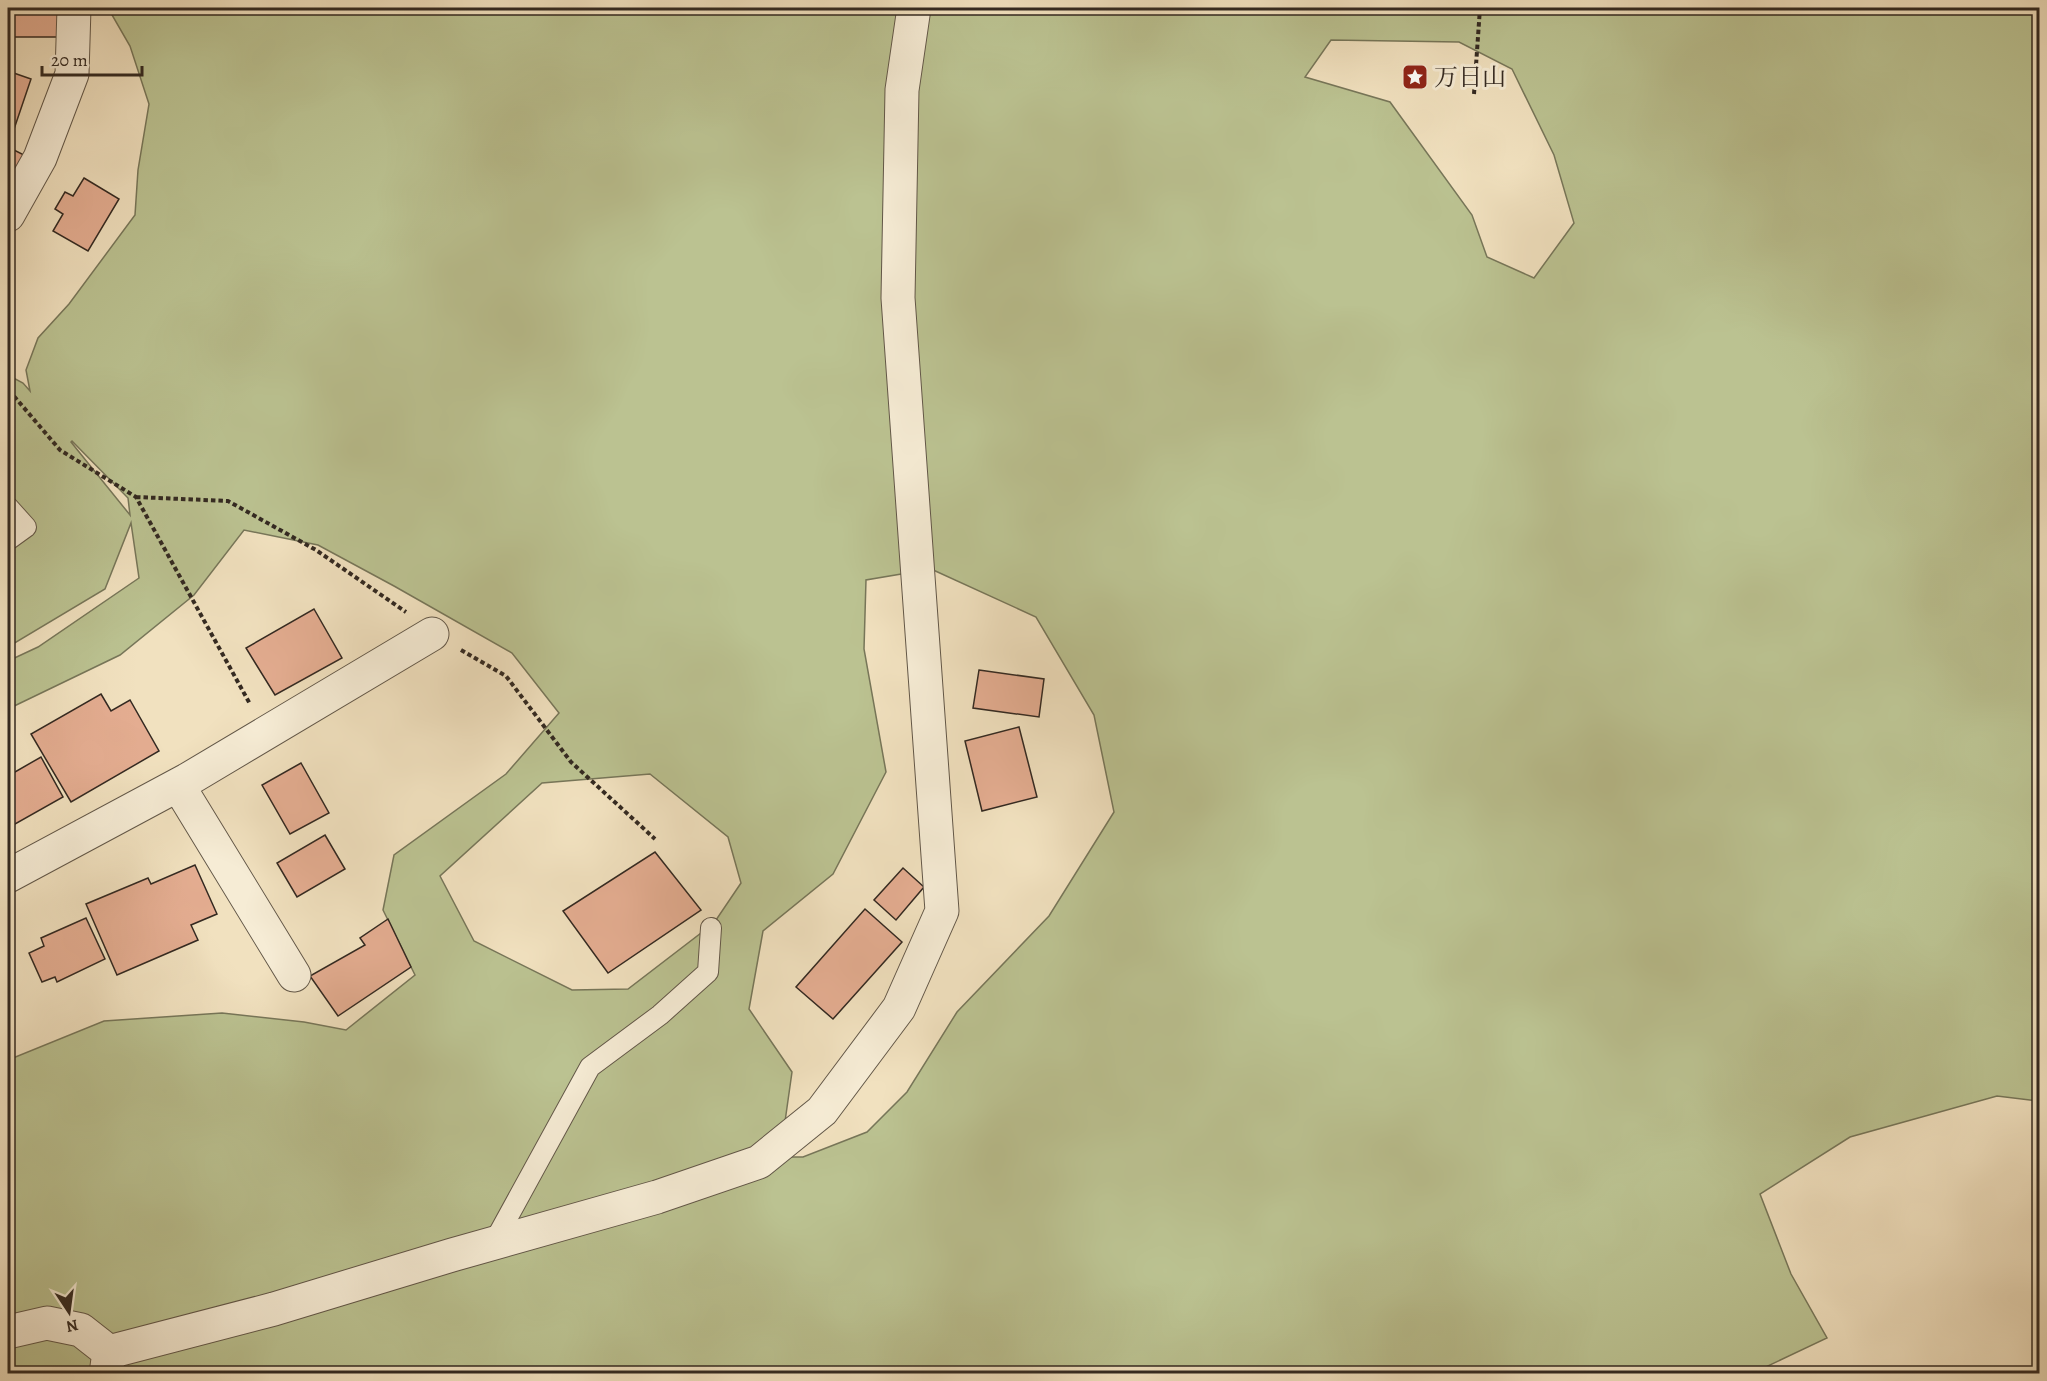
<svg xmlns="http://www.w3.org/2000/svg" width="2047" height="1381" viewBox="0 0 2047 1381" font-family="Alegreya,'Noto Serif JP',serif">
<style>
.green{fill:#bbc291;stroke:#777659;stroke-width:1.5;fill-rule:evenodd}
.building{fill:#e4ad91;stroke:#332921;stroke-width:1.5}
.lines{fill:none;stroke-linecap:round;stroke-linejoin:round}
.lane-casing{stroke:#625748;stroke-width:22}
.street-casing{stroke:#625748;stroke-width:35}
.path{stroke:#332921;stroke-width:4;stroke-dasharray:4.5 3;stroke-linecap:butt}
.lane{stroke:#f6ecd5;stroke-width:20}
.street{stroke:#f6ecd5;stroke-width:33}
.labels{text-anchor:middle;stroke-width:6;stroke-linejoin:round;paint-order:stroke}
.poi-label{font-size:24px;fill:#332921;stroke:#f6ecd5;text-anchor:start}
</style>
<rect width="100%" height="100%" fill="#f1e1bf"/>
<filter id="stains"><feTurbulence type="fractalNoise" baseFrequency=".00333" numOctaves="4"/><feColorMatrix values="0 0 0 0 .2 0 0 0 0 .09 0 0 0 0 .02 0 0 0 .5 -.17"/></filter>
<radialGradient id="worn" r=".72"><stop offset=".6" stop-color="#630" stop-opacity="0"/><stop offset="1" stop-color="#630" stop-opacity=".3"/></radialGradient>
<!-- green -->
<path class="green" d="M108,8H2039V1101L1997,1096L1850,1137L1760,1194L1791,1274L1827,1338L1753,1373H8V1060L104,1021L222,1013L304,1022L346,1030L415,975L383,910L394,855L506,774L559,713L512,653L394,586L318,545L244,530L194,595L120,655L8,709V661L38,647L139,578L131,523L105,589L8,647V375L23,383L30,391L26,370L38,338L69,304L135,215L138,170L149,104L130,46ZM1331,40L1459,42L1512,69L1554,155L1574,223L1534,278L1487,257L1472,215L1390,102L1305,77ZM72,441L128,498L130,515L71,442ZM931,569L1036,617L1094,715L1114,812L1049,916L957,1012L907,1092L867,1132L803,1157H780L792,1072L749,1009L763,931L833,874L886,772L864,649L866,580ZM650,774L728,837L741,883L714,923L628,989L572,990L474,941L440,876L542,783Z"/>
<!-- building -->
<path class="building" d="M8,8H62V37H8Z
M8,71L31,79L11,138L8,137Z
M8,147L26,156L8,190Z
M84,178L119,199L88,251L53,231L63,214L55,209L65,192L73,196Z
M314,609L342,658L275,695L246,648Z
M979,670L1044,679L1039,717L973,708Z
M101,694L111,711L130,700L159,751L71,802L31,734Z
M1019,727L1037,797L982,811L965,741Z
M41,757L63,797L8,828V776Z
M301,763L329,813L290,834L262,785Z
M325,835L345,869L297,897L277,863Z
M655,852L701,910L608,973L563,911Z
M195,865L217,914L191,925L198,940L117,975L86,904L148,878L151,884Z
M903,868L924,887L896,920L874,900Z
M865,909L902,942L833,1019L796,987Z
M86,918L105,959L57,982L55,977L42,982L29,953L44,946L41,938Z
M388,919L411,967L338,1016L310,976L365,945L360,938Z"/>
<g class="lines">
<!-- lane casing -->
<g class="lane-casing">
<path id="lane" d="M8,507L26,527L8,540
M493,1244L590,1067L660,1015L708,972L711,928"/>
</g>
<!-- street casing -->
<g class="street-casing">
<path id="street" d="M8,215L40,158L72,74L74,8
M178,785L294,975
M8,876L187,780L432,634
M8,1332L47,1323L81,1330L109,1352L106,1374
M109,1352L274,1309L452,1255L657,1197L759,1162L822,1111L899,1008L942,911L898,298L902,90L914,8"/>
</g>
<!-- path -->
<path class="path" d="M1474,94L1480,8
M8,392L13,395L60,450L136,497L250,704
M136,497L228,501L316,550L406,612
M461,650L506,676L571,762L655,839"/>
<!-- lane -->
<use href="#lane" class="lane"/>
<!-- street -->
<use href="#street" class="street"/>
</g>
<!-- icons -->
<defs>
<g id="sight-square" transform="scale(1.35)"><rect x="-9" y="-9" width="18" height="18" rx="4" fill="#8f2418" stroke="#f6ecd5"/><path d="M0-6L1.8-2.2L6-1.7L2.9 1.2L3.7 5.4L0 3.3L-3.7 5.4L-2.9 1.2L-6-1.7L-1.8-2.2Z" fill="#fff"/></g>
</defs>
<g fill-rule="evenodd">
<use href="#sight-square" x="1415" y="77"/>
</g>
<g class="labels">
<!-- poi labels -->
<g class="poi-label">
<text x="1434" y="85">万日山</text>
</g>
</g>
<!-- margin -->
<rect width="2047" height="1381" fill="none" stroke="#f1e1bf" stroke-width="30"/>
<rect x="9" y="9" width="2029" height="1363" fill="none" stroke="#332921" stroke-width="3"/>
<rect x="15" y="15" width="2017" height="1351" fill="none" stroke="#332921" stroke-width="1.5"/>
<!-- north arrow -->
<g transform="translate(69 1312) rotate(167)" stroke="#f6ecd5" stroke-width="4.5" paint-order="stroke">
<path d="M0-4.5L10 22L0 15L-10 22Z" fill="#332921"/>
<text y="-9" font-size="16" font-weight="bold" text-anchor="middle" fill="#332921">N</text>
</g>
<!-- scale -->
<path d="M42 66v9h100v-9" fill="none" stroke="#332921" stroke-width="3"/>
<text x="51" y="66" font-size="18" fill="#332921" stroke="#f6ecd5" stroke-width="4.5" paint-order="stroke">20 m</text>
<rect width="100%" height="100%" filter="url(#stains)"/>
<rect width="100%" height="100%" fill="url(#worn)"/>
</svg>
